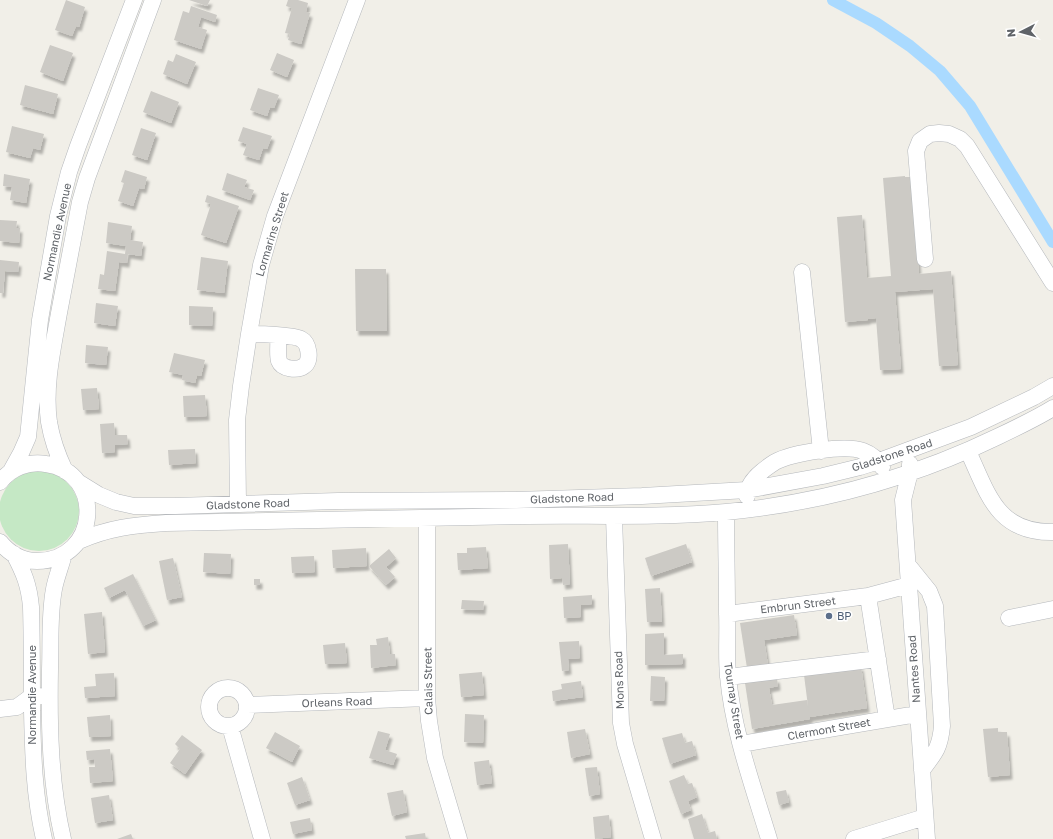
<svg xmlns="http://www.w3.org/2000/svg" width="1053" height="839" viewBox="0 0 1053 839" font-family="'Golos Text',sans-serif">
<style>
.green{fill:#c5e8c5}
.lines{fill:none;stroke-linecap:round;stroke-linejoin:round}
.canal{stroke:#aadaff;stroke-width:12}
.building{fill:#cccac5;filter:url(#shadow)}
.minor-casing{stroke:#b5b8bc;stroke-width:17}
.minor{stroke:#fff;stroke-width:16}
.service-dot{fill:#5c6f8a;stroke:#fff;stroke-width:1.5}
.labels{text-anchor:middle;stroke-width:3;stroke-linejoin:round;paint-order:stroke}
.street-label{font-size:11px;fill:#5f6368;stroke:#fff}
.service-label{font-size:11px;fill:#4e5e75;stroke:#fff;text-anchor:start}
</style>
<defs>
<filter id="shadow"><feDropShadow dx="2.5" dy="4.5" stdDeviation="1" flood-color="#0004"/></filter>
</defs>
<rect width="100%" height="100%" fill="#f1efe8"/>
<!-- green -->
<path class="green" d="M-1 511a40 40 0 1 1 80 0a40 40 0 1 1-80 0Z"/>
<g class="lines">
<!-- canal -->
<path class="canal" d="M833,0L876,23L910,46L940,71L970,106L1053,242"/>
</g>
<!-- building -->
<path class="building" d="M66,0L85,7L79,27L76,26L72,36L55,30Z
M189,0H210L207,6Z
M288,0H298L308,3L306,12L310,13L301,44L288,40L290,34L285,33L292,8L286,6Z
M191,6L217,15L215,22L201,17L198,27L207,30L201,49L174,40L183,11L189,13Z
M50,45L73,53L63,81L40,72Z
M277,53L294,60L287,77L270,70Z
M176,54L196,62L187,84L163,74L168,60L173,62Z
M25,85L58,94L53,114L20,105Z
M258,88L279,95L274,108L270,107L267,116L250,110Z
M151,91L179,102L171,123L143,112Z
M12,126L44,134L40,150L33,148L30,158L6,152Z
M243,127L272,136L267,149L263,148L259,160L243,155L247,144L238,141Z
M141,128L156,133L147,160L132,155Z
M125,170L147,177L144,189L139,188L133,206L118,201L124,183L121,182Z
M227,173L247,180L244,187L254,190L250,200L222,190Z
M4,174L30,179L26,203L10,200L12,187L3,186Z
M905,176V177H912L919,274L951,271L958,365L939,366L933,289L895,292L901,369L880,370L876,318L868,319V320L845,322L837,217L862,215L867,278L891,276L883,178Z
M207,195L239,206L226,243L201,235L211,204L205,202Z
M0,220L17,221L16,228H20L19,243L0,241Z
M108,222L132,226L130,240L143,242L141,256L128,254L127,263L119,262L115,291L98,289L100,274L104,275L107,251L125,254L126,246L106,243Z
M201,257L228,261L224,293L197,290Z
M0,260L19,262L18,272L5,271L3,293H0Z
M355,269H386L387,331H356Z
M96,303L118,306L115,326L94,323Z
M189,306L213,307L212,326L189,325Z
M86,345L108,347L106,365L85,363Z
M174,353L205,360L201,376L197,375L195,383L182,380L183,375L169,372Z
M97,388L99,409L83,410L81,389Z
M205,395L207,416L184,417L183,396Z
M114,423L115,435H127L128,444L115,445V452L102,453L100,424Z
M195,449L196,463L169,465L168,450Z
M568,544L570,584L563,585L562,578L550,579L549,545Z
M686,544L692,562L651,576L645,558Z
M486,547L488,568L458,570L457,553H467V548Z
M366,548L367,566L333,568L332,550Z
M389,549L396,558L386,567L395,577L386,585L369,566Z
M204,553L231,554L230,574L203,572Z
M314,556L315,572L292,573L291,557Z
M173,558L182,597L167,600L159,561Z
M133,574L156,620L143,626L125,590L109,598L104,588Z
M254,579H260V585H254Z
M660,588L662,622H647L645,589Z
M592,595V604L581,605V617L564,618L563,597Z
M462,600L484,601L483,610L461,609Z
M102,612L105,652L88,654L84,614Z
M794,615L797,635L764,640L768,665L747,668L740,623Z
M664,633V655L683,654V664L645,665V634Z
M388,637L390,654H395L396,665L371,668L370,645H377L376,639Z
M579,641L580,658L568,659L569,670L562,671L559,642Z
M345,643L347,663L325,664L323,645Z
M861,666L867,708L810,717V719L752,729L745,683L777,678L778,686L769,688L772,705L807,700L809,714L804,675Z
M482,672L484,695L461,697L459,674Z
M114,673L115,696L85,698L84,687L96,686L95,674Z
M651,676L665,677L664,701H650Z
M581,681L583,697L553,701L552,691L562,689L561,684Z
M465,714L484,715L483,743L464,742Z
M110,715L111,736L89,737L87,717Z
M998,728V732H1007L1010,775L988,777L983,729Z
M585,729L590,754L571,758L567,732Z
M378,731L390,734L385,750L397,754L393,765L369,758Z
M275,732L300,746L292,762L266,748Z
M682,733L685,743L692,741L696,755L670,764L662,738Z
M182,735L202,750L185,774L170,763L180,749L175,744Z
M110,749L113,781L90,783L89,767H95L94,759L87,760L86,751Z
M489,760L492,783L477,785L474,762Z
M597,767L600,794L589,796L585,768Z
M684,775L688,784L692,783L697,797L688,801L691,810L681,814L669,781Z
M302,777L310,800L295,805L287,783Z
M403,790L407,812L392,816L387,793Z
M786,790L789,802L779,805L776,792Z
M109,795L113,820L95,823L91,798Z
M702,814L708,833L715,831L717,839H694L688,819Z
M609,815L611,837L595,839L593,817Z
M310,818L312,830L293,834L290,822Z
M425,833L426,839H406L405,836Z
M131,834L133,839H117Z"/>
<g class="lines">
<!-- minor casing -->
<g class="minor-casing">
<path id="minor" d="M925,259L916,151L920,141L930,134L939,133L949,134L960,139L967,146L1053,283
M802,272L821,451
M249,334C259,334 294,335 301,339C309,343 312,361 304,366C297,371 282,369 279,361C277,354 279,343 278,336
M968,451C988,494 997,533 1053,532
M910,464V472L903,500L927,839
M11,471L21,453L28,437L40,320L58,216L69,172L78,146L134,0
M65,471C57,454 52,440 49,422C44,386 53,348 59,313C66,276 73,239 80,202L87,178L153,0
M0,482C11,468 28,461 46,464C105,472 100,561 37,561C22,561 9,553 0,542
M78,482L99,495L116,502L134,506H175L338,501L516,500L642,496L747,490L823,476L860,467L879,461L971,427L1034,397L1053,386
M747,496C747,481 764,469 775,462C792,453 845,444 863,451C871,454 878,460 882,467
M238,504L237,420L241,386L249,334L261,265L275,216L357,0
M726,512C726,545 727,579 727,612C728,634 726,655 728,676C733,732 753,786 769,839
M614,517L621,723L625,744L653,839
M427,518V698L429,721L435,758L459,839
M79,541C108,528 134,525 166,523C286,520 406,518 526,516C592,515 659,518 726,512C819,503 912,478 997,437C1016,428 1035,419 1053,408
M14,554C24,573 29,585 31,607C32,642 32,676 32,711C33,756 34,795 44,839
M908,565L929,591L935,606L942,726C940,748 935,753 922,770
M868,596L887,719
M727,614L868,596L909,585
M1009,618L1053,609
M728,677L878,659
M209 707a19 19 0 1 1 38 0a19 19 0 1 1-38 0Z
M247,705L427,698
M0,709L17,707L32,696H39
M230,726L262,839
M741,744L917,714
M63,839C50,783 49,726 50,669C51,643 49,615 54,589C56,578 61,566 64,554
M854,839L925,817"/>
</g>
<!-- minor -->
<use href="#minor" class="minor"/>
</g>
<!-- markers -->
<circle class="service-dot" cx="829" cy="616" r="4"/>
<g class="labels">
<!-- street labels -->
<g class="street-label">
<text transform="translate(57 232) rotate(-78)" y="4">Normandie Avenue</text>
<text transform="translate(272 234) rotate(-73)" y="4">Lormarins Street</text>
<text transform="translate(892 455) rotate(-18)" y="4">Gladstone Road</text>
<text transform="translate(572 498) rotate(-2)" y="4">Gladstone Road</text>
<text transform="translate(248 504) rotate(-2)" y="4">Gladstone Road</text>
<text transform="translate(798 605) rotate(-7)" y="4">Embrun Street</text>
<text transform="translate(914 669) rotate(-94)" y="4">Nantes Road</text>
<text transform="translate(619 680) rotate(-92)" y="4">Mons Road</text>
<text transform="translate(428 681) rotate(-91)" y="4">Calais Street</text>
<text transform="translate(32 695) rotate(-90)" y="4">Normandie Avenue</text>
<text transform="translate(734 701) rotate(81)" y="4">Tournay Street</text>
<text transform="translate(337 702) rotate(-2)" y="4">Orleans Road</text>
<text transform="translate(829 729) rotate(-10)" y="4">Clermont Street</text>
</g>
<!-- service labels -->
<g class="service-label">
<text x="837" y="620">BP</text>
</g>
</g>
<!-- north arrow -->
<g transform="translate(1021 32) rotate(264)" stroke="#ffffff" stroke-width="3" paint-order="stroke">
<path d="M0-3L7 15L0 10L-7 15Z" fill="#5f6368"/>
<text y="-6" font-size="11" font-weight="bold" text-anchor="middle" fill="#5f6368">N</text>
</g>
</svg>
